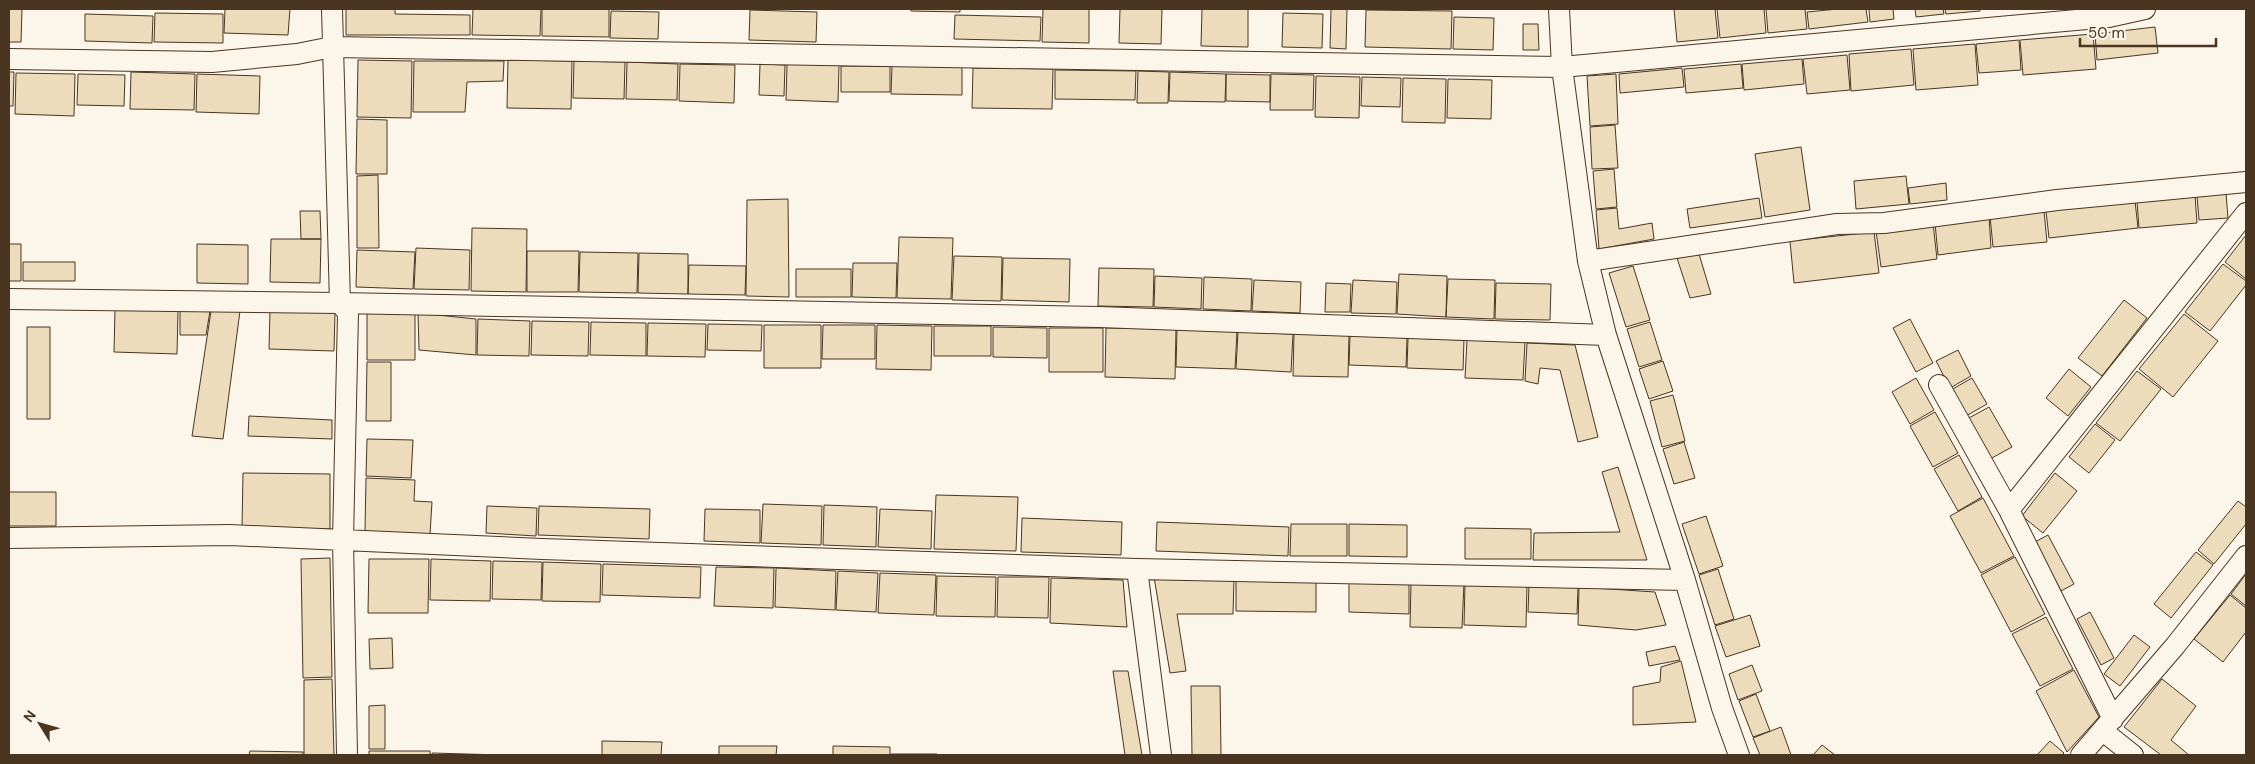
<svg xmlns="http://www.w3.org/2000/svg" width="2255" height="764" viewBox="0 0 2255 764" font-family="'DM Sans',sans-serif">
<style>
.building{fill:#ecdcbc;stroke:#4a3520}
.lines{fill:none;stroke-linecap:round;stroke-linejoin:round}
.minor-casing{stroke:#4a3520;stroke-width:22}
.minor{stroke:#fbf6e9;stroke-width:20}
</style>
<rect width="100%" height="100%" fill="#fbf6e9"/>
<!-- building -->
<path class="building" d="M9,9H22L21,42H9Z
M225,9H290L288,35L224,33Z
M346,9H395V14L470,15V35H346Z
M473,9H541L540,36L472,35Z
M542,9H609V37L542,36Z
M911,9H960V12L911,11Z
M1043,9H1089V43L1042,42Z
M1120,9H1162L1161,44L1119,43Z
M1202,9H1248V47L1201,46Z
M1331,9H1347L1346,49L1330,48Z
M1674,9H1715L1718,38L1677,42Z
M1717,9H1764L1766,33L1720,38Z
M1766,9H1805L1807,29L1768,33Z
M1838,9H1866L1868,22L1809,29L1807,12Z
M1869,9H1893L1894,19L1870,22Z
M1915,9H1943L1944,14L1916,17Z
M1945,9H1980V11L1946,14Z
M750,10L817,12L816,42L749,40Z
M1366,10L1452,11L1451,49L1365,47Z
M611,11L659,12L658,39L610,38Z
M155,13L223,14V43L154,42Z
M1283,13L1323,14L1322,48L1282,47Z
M85,14L153,16L152,43L85,41Z
M955,15L1041,17L1040,41L954,39Z
M1454,17L1494,18L1493,50L1453,49Z
M1523,24H1538L1539,50H1523Z
M2155,27L2158,53L2097,60L2095,34Z
M2093,34L2096,69L2023,75L2020,40Z
M2019,40L2021,70L1979,73L1976,44Z
M1975,44L1978,85L1916,90L1913,49Z
M1911,49L1914,85L1851,91L1849,54Z
M1847,55L1850,90L1807,94L1803,59Z
M1802,59L1804,84L1744,90L1742,64Z
M358,60L412,61L411,118L357,117Z
M508,60L572,61L571,109L507,108Z
M414,61H504L503,81L467,82L465,112H413Z
M574,61L625,62L624,99L573,98Z
M627,62L678,64L677,100L626,99Z
M680,64L735,65L734,103L679,101Z
M760,64L785,65L784,96L759,95Z
M787,64L839,65L838,102L786,100Z
M1741,64L1743,88L1686,93L1684,69Z
M841,66H890V92H841Z
M892,66L962,67V95L891,94Z
M973,68L1053,69L1052,109L972,108Z
M1682,68L1684,87L1620,93L1619,74Z
M1055,70L1136,71L1135,100L1055,99Z
M1138,71L1169,72L1168,103H1137Z
M9,72H14L13,106H9Z
M131,72L195,74L194,110L130,109Z
M1170,72L1226,74L1225,102L1169,101Z
M16,73L75,74L74,116L15,114Z
M78,74L125,75L124,106L77,105Z
M197,74L260,76L259,114L196,112Z
M1226,74L1270,75V102L1226,101Z
M1271,74L1314,75L1313,110H1270Z
M1616,74L1618,124L1590,126L1587,76Z
M1316,76L1360,77L1359,118L1315,117Z
M1362,77L1401,78L1400,107L1361,106Z
M1403,78L1446,79L1445,123L1402,122Z
M1448,79L1492,80L1491,119L1447,118Z
M357,119L387,120V174H356Z
M1615,125L1618,168L1592,169L1590,127Z
M1801,147L1810,210L1765,217L1755,154Z
M1614,169L1617,207L1596,209L1593,171Z
M378,175L379,248H357V176Z
M1906,176L1909,204L1856,209L1854,181Z
M1946,183L1947,200L1910,204L1908,188Z
M2226,193L2228,218L2199,220L2197,196Z
M2195,195L2197,223L2139,228L2137,201Z
M1759,198L1762,218L1690,228L1687,209Z
M788,199L789,297L746,296L747,200Z
M2135,201L2138,228L2049,238L2046,211Z
M1617,208L1619,229L1652,223L1654,239L1599,249L1596,210Z
M300,211H320L321,239H301Z
M2044,211L2047,242L1993,247L1990,216Z
M1989,216L1991,248L1938,255L1935,223Z
M1933,223L1937,259L1881,267L1876,231Z
M472,228L527,229L526,292L471,291Z
M1874,232L1879,273L1794,283L1790,241Z
M2246,235V279L2225,262Z
M899,237L953,238L951,299L897,298Z
M271,239H321L320,283L270,282Z
M9,244H21V281H9Z
M197,244L248,245V284L197,283Z
M416,248L470,250L469,290L414,289Z
M357,250L415,252L413,289L356,287Z
M527,251H579L578,292H527Z
M580,252L638,253L637,293L579,292Z
M639,253L688,254V294L638,293Z
M1699,254L1711,294L1690,298L1677,258Z
M954,256L1002,257L1001,301L952,300Z
M1003,258L1070,259L1069,302L1002,300Z
M23,262H75V281H23Z
M853,263H897L896,298L852,297Z
M2223,264L2246,281V285L2210,331L2185,312Z
M689,265L746,266L745,295L688,294Z
M1633,266L1650,320L1626,327L1609,273Z
M1099,268L1154,269L1153,307L1098,306Z
M796,269H851V297H796Z
M1399,274L1447,276L1446,317L1397,314Z
M1155,276L1202,278L1201,309L1154,307Z
M1204,277L1252,279L1251,311L1203,309Z
M1448,279L1495,280L1494,319L1446,317Z
M1254,280L1301,282L1300,313L1252,311Z
M1353,280L1397,282L1396,314L1351,313Z
M1326,283L1351,284L1350,312H1325Z
M1496,283L1551,284L1550,320L1495,319Z
M2124,300L2147,318L2102,376L2078,358Z
M115,309L178,311L177,354L114,352Z
M270,310L335,312L334,351L269,349Z
M180,311H210L206,335H180Z
M211,311H240L223,439L192,436Z
M367,311L415,312V360H367Z
M418,313L476,319V355L419,350Z
M2184,314L2218,341L2173,397L2139,369Z
M478,319L530,321L529,356L477,355Z
M1910,319L1933,363L1916,372L1893,328Z
M532,321L589,322L588,356L531,355Z
M591,322L646,323V356L590,355Z
M1650,322L1662,360L1639,367L1627,329Z
M648,323L706,324L705,357L647,356Z
M708,324L762,325L761,351L707,350Z
M764,325H821V368H764Z
M823,325H875V359H822Z
M877,325L932,326L931,370L876,369Z
M934,326H991V356H934Z
M27,327H50V419H27Z
M993,327L1047,328V358L993,357Z
M1049,328H1103V372H1049Z
M1106,328L1176,329L1175,379L1105,377Z
M1177,329L1237,331L1235,369L1176,367Z
M1238,332L1293,334L1291,372L1236,369Z
M1294,334L1349,335L1348,377L1293,376Z
M1350,335L1407,338L1406,367L1349,365Z
M1408,338L1464,340L1463,370L1407,368Z
M1467,340L1525,342L1523,380L1465,378Z
M1527,343L1575,345L1598,437L1578,442L1560,370L1540,368L1538,384L1525,381Z
M1958,350L1971,376L1950,388L1936,361Z
M1663,361L1673,391L1649,399L1639,369Z
M367,362H391V421H366Z
M2069,369L2091,387L2068,416L2046,398Z
M2137,371L2161,389L2120,441L2096,423Z
M1916,378L1934,410L1910,424L1892,392Z
M1972,378L1987,404L1966,416L1951,390Z
M1673,395L1685,441L1662,447L1650,401Z
M1989,407L2012,447L1990,459L1967,419Z
M1935,412L1958,453L1933,467L1910,426Z
M249,416L332,420V439L248,436Z
M2095,424L2115,440L2089,473L2069,457Z
M367,439L413,440L411,478L366,476Z
M1684,442L1695,478L1674,484L1663,449Z
M1959,455L1982,497L1958,511L1934,469Z
M1618,467L1647,560H1533L1534,533L1620,532L1602,472Z
M243,473L330,474V529L242,528Z
M2055,473L2077,491L2043,533L2022,516Z
M366,478L415,480L414,501L432,502L430,534L365,532Z
M9,492H56V526H9Z
M936,495L1018,497L1016,551L934,549Z
M1983,498L2014,556L1981,573L1950,516Z
M2238,501L2246,507V524L2214,564L2198,550Z
M763,504L822,506L821,545L761,543Z
M824,505L877,507L876,547L823,545Z
M487,506L537,508L536,536L486,533Z
M539,506L650,509L649,539L538,535Z
M705,509L760,510V543L704,541Z
M880,509L932,511L931,549L878,547Z
M1706,516L1723,566L1699,574L1682,524Z
M1022,518L1122,522L1121,555L1021,552Z
M1157,522L1289,527L1288,556L1156,551Z
M1291,524H1347V556H1290Z
M1349,524L1407,525V557L1349,556Z
M1465,528L1531,529V559H1465Z
M2048,535L2074,584L2061,591L2035,542Z
M2196,552L2213,565L2171,618L2154,604Z
M2015,557L2045,614L2011,632L1981,575Z
M330,558L332,677L303,678L301,559Z
M369,559H429L428,613H368Z
M431,559L491,561L490,601L430,600Z
M493,561L542,562L541,600L492,599Z
M543,562L601,564L600,602L542,601Z
M603,564L701,567L700,598L602,595Z
M716,567L774,568L773,608L714,606Z
M776,568L836,571L835,610L775,607Z
M1718,569L1734,619L1715,625L1699,575Z
M838,571L878,573L876,612L836,610Z
M880,573L936,575L934,615L878,613Z
M2246,574V606L2231,594Z
M937,576L996,577L995,617L936,616Z
M998,577H1049L1048,618L997,617Z
M1154,577L1234,578L1233,614H1177L1186,671L1170,673Z
M1051,578L1123,580L1127,627L1050,623Z
M1236,579H1316V612L1236,611Z
M1349,581L1409,582V614L1349,612Z
M1411,583H1464L1462,628L1410,627Z
M1465,583L1527,585L1526,627L1464,625Z
M1529,585L1578,587L1577,614L1528,612Z
M1579,587L1655,592L1666,625L1636,630L1578,625Z
M2230,595L2246,608V632L2223,662L2194,639Z
M2090,612L2114,658L2101,665L2077,619Z
M1750,615L1760,646L1726,657L1715,626Z
M2046,617L2073,669L2040,686L2012,634Z
M2134,635L2150,647L2120,686L2104,674Z
M392,638L393,668L370,669L369,639Z
M1675,646L1680,660L1649,666L1646,652Z
M1681,661L1696,722L1633,725V687L1660,682L1661,667Z
M1752,665L1762,691L1738,700L1729,674Z
M2074,670L2099,717L2067,752L2036,691Z
M1113,671H1128L1142,755H1125Z
M332,679L334,755H304V680Z
M2162,679L2196,706L2171,740L2189,755H2161L2124,727Z
M1191,686H1220L1221,755H1192Z
M1756,694L1770,731L1753,737L1739,701Z
M385,705V749H369V706Z
M1781,727L1791,755H1760L1753,738Z
M602,741L662,742L661,755H602Z
M2050,741L2064,753L2062,755H2037Z
M1822,745L1835,755H1813Z
M719,746H777L776,755H719Z
M833,746L890,747V755H833Z
M250,751L303,752V755H249Z
M369,751H430V755H369Z
M432,753L502,755H432Z
M891,754H937V755H891Z"/>
<g class="lines">
<!-- minor casing -->
<g class="minor-casing">
<path id="minor" d="M332,9L340,303L348,313L343,540L347,755
M1559,9L1562,67L1588,261L1606,335L1685,580L1722,708L1739,755
M9,59L212,62L297,54L332,47L1562,67L2109,17L2145,9
M1588,261L1837,224L1884,223L2057,200L2246,182
M9,299L340,303L1099,317L1606,335
M1939,385L2009,510L2113,719
M2009,510L2246,213
M9,538L230,535L542,549L1137,569L1685,580
M1137,569L1161,755
M2103,731L2133,755
M2081,755L2175,646L2246,556"/>
</g>
<!-- minor -->
<use href="#minor" class="minor"/>
</g>
<!-- border -->
<rect width="2255" height="764" fill="none" stroke="#4a3520" stroke-width="20"/>
<!-- north arrow -->
<g transform="translate(40 724) rotate(307)" stroke="#fbf6e9" stroke-width="4" paint-order="stroke">
<path d="M0-4L9 19L0 12L-9 19Z" fill="#4a3520"/>
<text y="-8" font-size="14" font-weight="bold" text-anchor="middle" fill="#4a3520">N</text>
</g>
<!-- scale -->
<path d="M2080 38v8h136v-8" fill="none" stroke="#4a3520" stroke-width="2.5"/>
<text x="2088" y="38" font-size="15" fill="#4a3520" stroke="#fbf6e9" stroke-width="4" paint-order="stroke">50 m</text>
</svg>
